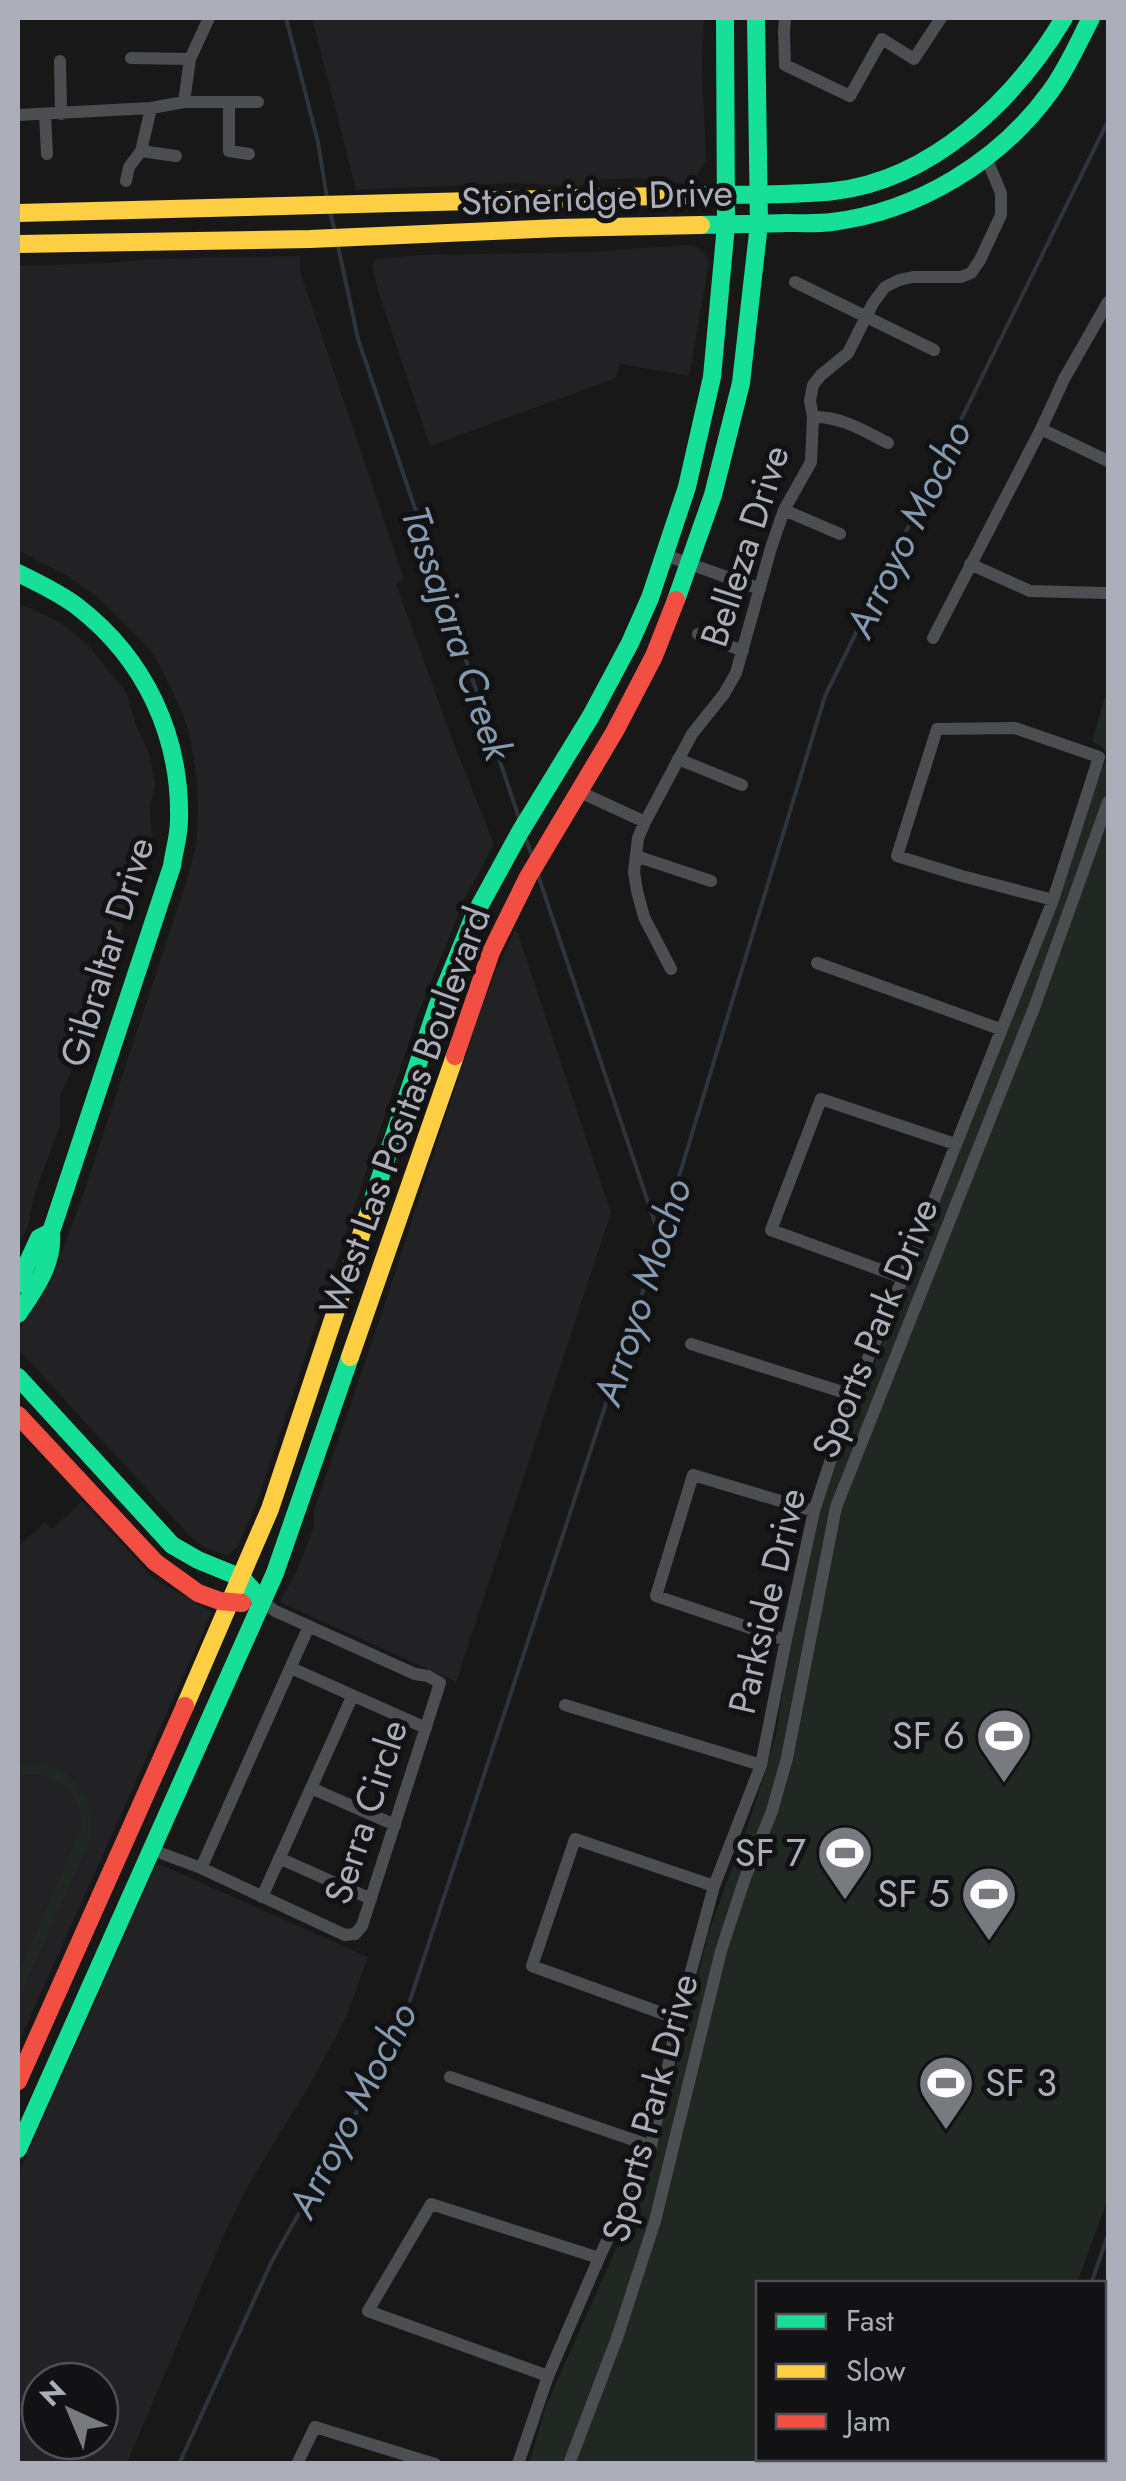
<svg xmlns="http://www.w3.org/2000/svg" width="1126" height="2481" viewBox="0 0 1126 2481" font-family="Jost,sans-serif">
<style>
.built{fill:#222224;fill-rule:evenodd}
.green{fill:#212722}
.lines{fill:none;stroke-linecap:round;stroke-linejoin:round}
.stream{stroke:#2e343b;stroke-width:4}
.street{stroke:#4d4e51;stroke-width:12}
.fast{stroke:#16e098;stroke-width:18}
.slow{stroke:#ffcf43;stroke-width:18}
.jam{stroke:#f24e42;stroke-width:18}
.labels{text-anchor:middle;stroke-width:10;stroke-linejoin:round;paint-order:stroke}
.street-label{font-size:38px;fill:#abaeb8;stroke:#121214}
.poi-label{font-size:38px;fill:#abaeb8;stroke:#121214;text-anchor:end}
.water-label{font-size:40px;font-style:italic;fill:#859aaf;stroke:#121214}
</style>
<rect width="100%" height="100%" fill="#181818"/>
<!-- built -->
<path class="built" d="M312,18H704L702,64L706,161L696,177L687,183L650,182L641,178L593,180L579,186L514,183L356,190Z
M687,245L697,247L703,252L708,258L709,264L689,376L620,364L616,378L430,446L378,291L372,264L375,259L422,255L586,252Z
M300,256V271L404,579L396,584L454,744L494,844L465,898L420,1009L258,1500L238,1546L229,1554L224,1555L204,1547L189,1535L18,1349V1332L51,1281L84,1192L189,873L196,844L198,811L197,781L190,737L183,714L157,660L142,641L101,600L69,577L18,550V266L109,263L149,259Z
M18,605L28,607L61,623L89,646L119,683L128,696L135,723L149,752L155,784L150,808L152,833L151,846L137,887L124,916L119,946L114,964L101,977L94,992L89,1030L60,1096V1126L34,1195L28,1227L18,1246Z
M516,928L611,1213L456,1682L280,1602L296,1573L314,1526V1511L382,1312L478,1018L496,970Z
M82,1501L153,1578L212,1612L18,2044V1547L45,1522L52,1529Z
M157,1863L368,1957L347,2015L314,2078L250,2182L223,2237L127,2463H18V2175ZM100,2381V2441H40V2381Z"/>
<!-- green -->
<path class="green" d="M1108,686V2199L1077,2283L758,2284V2458L1013,2459L1011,2463L529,2464L545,2408L649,2175L708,1934L753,1811L776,1735L785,1676L820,1510L833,1468L971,1120L1099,772C1109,759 1110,748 1092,742Z
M33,1763C76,1768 97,1798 90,1840L18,2001V1975L81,1828C82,1791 52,1769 18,1776V1765Z"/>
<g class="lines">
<!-- stream -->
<path class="stream" d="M286,18L318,142L327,198
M330,212L335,232
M338,246L358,339L519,818
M525,837L532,856
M538,875L659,1235
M1091,2284L1108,2235
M179,2464L272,2261L397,2040L660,1239L825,696L1108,121
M1026,2464L1028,2458"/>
<!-- street -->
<path class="street" d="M785,18L784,32L785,65L850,96L882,39L914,59L941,18
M131,58L190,59
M60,61L61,114
M184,102L190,59L209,18
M229,103V151L249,154
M45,114L47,154
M18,115L151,108L184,102H258
M141,151L176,156
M126,181L129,167L141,151L151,108
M795,282L934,350
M813,417C840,416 864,431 888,443
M1041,429L1108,461
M784,510L840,534
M665,555L760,589
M970,564L1030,591L1105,593
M698,634L743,651
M933,638L1041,429L1064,379L1108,302
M678,759L742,785
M580,792L645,822
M636,856L711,881
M817,963L1000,1029
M671,969L644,917L637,891L634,872L638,838L645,822L692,734L724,694L736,673L771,548L784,510L811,462L813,417L810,401L813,385L821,375L848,353L873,303L885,287L899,280L913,277H961L971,273L980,260L1001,215V193L990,167L984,159
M903,1278L771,1230L821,1099L955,1144
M691,1344L852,1395
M786,1640L656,1596L693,1475L814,1511
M291,1668L426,1728
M565,1705L761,1765
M311,1788L395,1825
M150,1849L201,1868L345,1935L355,1934L362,1926L440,1683L428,1676L415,1674L275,1611L262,1601
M279,1858L371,1899
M201,1868L309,1626
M262,1897L352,1697
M678,2019L532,1966L575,1839L714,1886
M450,2077L651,2146
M548,2376L368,2311L431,2204L599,2258
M297,2464L315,2427L435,2464
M518,2464L548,2376L599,2258L651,2146L678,2019L714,1886L761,1765L786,1640L814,1511L852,1395L903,1278L1053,900L1099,757L1015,728L937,729L897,856L962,876L1053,900
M569,2464L617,2338L655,2221L721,1951L745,1878L772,1811L787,1758L836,1507L1034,1008L1108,802"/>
<!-- fast -->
<path class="fast" d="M696,195C742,194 789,196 834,191C932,180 1016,99 1064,18
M701,225C729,224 757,224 785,223C801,223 817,224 832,222C918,211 999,162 1050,92C1067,69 1078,43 1091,18
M18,573C38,583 60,593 78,607C145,659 181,736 179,820C179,836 174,851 172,866L51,1232C54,1263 35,1289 18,1314
M676,600L713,495L741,383L759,224L756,18
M367,1217L437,1007L474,916L520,832L591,716L630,643L650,598L687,487L712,377L726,225L725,18
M18,1284L39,1238L51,1232
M18,1377L172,1545L198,1560L242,1578L262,1601
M18,2149L275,1573L350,1357"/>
<!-- slow -->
<path class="slow" d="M18,213L696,195
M18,244L310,239L559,228L701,225
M350,1357L455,1056
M185,1706L270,1509L367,1217"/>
<!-- jam -->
<path class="jam" d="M455,1056L491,952L528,877L615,731L654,656L676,600
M18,1415L155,1562L198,1593L220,1601L242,1603
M18,2081L185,1706"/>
</g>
<!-- icons -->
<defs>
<g id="stadium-pin" transform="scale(2.875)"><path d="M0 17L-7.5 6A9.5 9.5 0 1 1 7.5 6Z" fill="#787a80" stroke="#121214"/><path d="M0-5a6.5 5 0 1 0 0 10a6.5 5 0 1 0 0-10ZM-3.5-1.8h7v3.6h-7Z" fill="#fff"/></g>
</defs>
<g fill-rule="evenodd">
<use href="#stadium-pin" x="1004" y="1736"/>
<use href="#stadium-pin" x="845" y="1853"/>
<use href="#stadium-pin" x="989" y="1894"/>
<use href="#stadium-pin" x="946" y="2083"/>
</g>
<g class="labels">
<!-- street labels -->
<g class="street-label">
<text transform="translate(597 197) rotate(-2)" y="13">Stoneridge Drive</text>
<text transform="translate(745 546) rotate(-72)" y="13">Belleza Drive</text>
<text transform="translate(107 952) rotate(-73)" y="13">Gibraltar Drive</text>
<text transform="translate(405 1111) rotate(-70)" y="13">West Las Positas Boulevard</text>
<text transform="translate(875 1328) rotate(-68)" y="13">Sports Park Drive</text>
<text transform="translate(767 1601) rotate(-77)" y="13">Parkside Drive</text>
<text transform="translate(366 1812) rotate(-72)" y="13">Serra Circle</text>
<text transform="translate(650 2108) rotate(-75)" y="13">Sports Park Drive</text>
</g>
<!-- poi labels -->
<g class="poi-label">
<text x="965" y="1749">SF 6</text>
<text x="806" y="1866">SF 7</text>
<text x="950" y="1907">SF 5</text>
<text x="985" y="2096" text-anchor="start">SF 3</text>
</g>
<!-- water labels -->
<g class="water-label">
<text transform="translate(908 529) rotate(-64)" y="14">Arroyo Mocho</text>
<text transform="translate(457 633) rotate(71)" y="14">Tassajara Creek</text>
<text transform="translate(642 1292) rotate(-72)" y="14">Arroyo Mocho</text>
<text transform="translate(352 2110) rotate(-63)" y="14">Arroyo Mocho</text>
</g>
</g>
<!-- border -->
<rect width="1126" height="2481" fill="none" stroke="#abaeb8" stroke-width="40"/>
<!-- legend -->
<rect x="756" y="2281" width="350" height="180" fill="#121214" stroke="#4f5056" stroke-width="2.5"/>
<rect x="776" y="2314" width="50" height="15" fill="#16e098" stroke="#4f5056" stroke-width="2.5"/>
<text x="846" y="2331" font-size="30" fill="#abaeb8">Fast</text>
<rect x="776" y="2364" width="50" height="15" fill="#ffcf43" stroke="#4f5056" stroke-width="2.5"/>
<text x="846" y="2381" font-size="30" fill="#abaeb8">Slow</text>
<rect x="776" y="2414" width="50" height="15" fill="#f24e42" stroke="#4f5056" stroke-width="2.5"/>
<text x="846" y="2431" font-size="30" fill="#abaeb8">Jam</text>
<!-- north arrow -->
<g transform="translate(70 2411) rotate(316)"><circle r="48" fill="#121214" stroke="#4f5056" stroke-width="2.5"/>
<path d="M0-8L18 38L0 25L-18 38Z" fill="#787a80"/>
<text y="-15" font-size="28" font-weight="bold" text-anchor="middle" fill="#abaeb8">N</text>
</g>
</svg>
